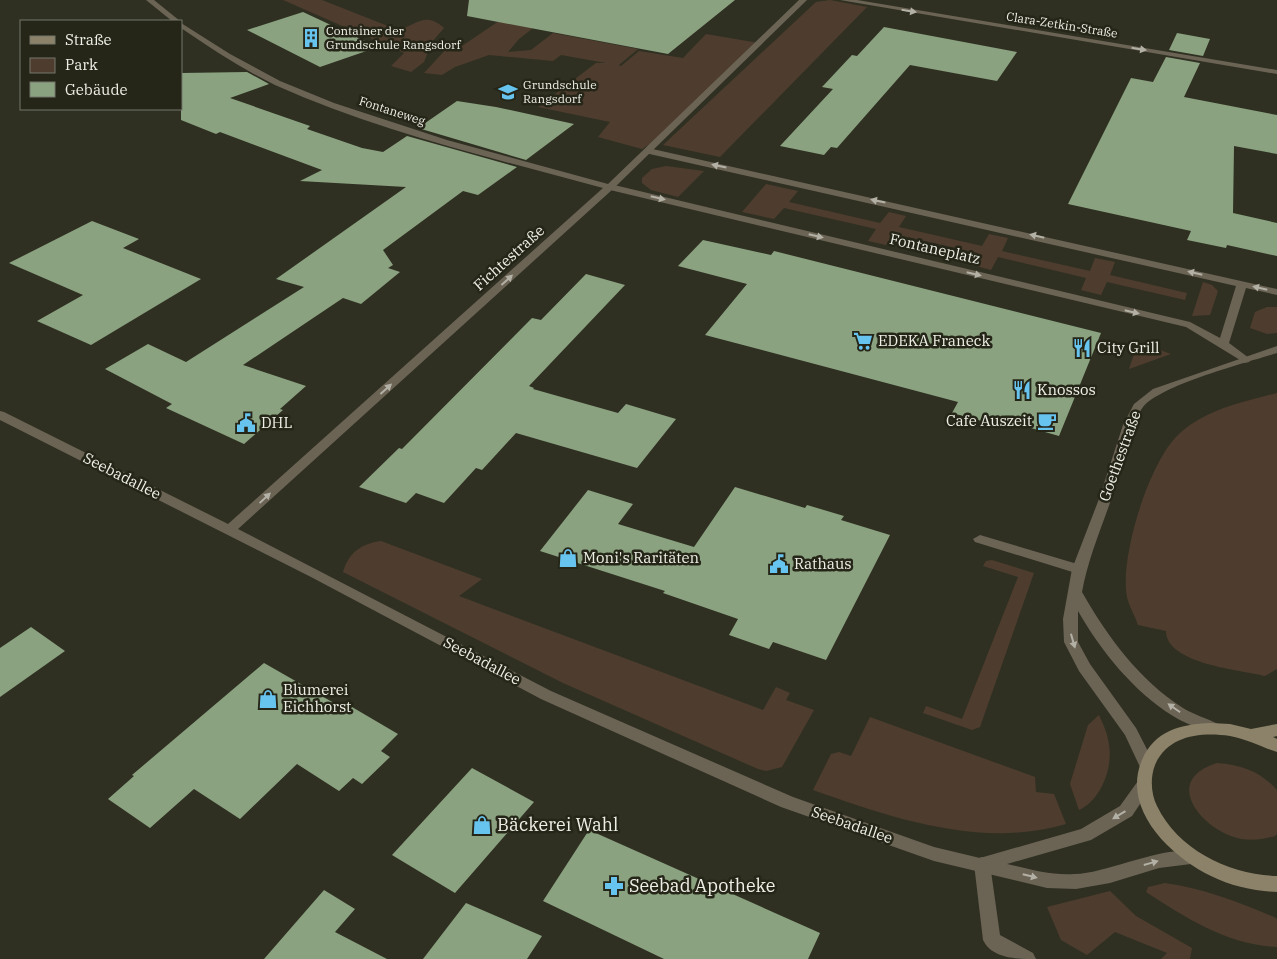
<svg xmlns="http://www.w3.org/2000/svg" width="1277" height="959" viewBox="0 0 1277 959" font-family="'IBM Plex Serif',serif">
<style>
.green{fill:#4e3d2e}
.building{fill:#8ba280}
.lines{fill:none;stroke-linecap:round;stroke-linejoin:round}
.lane{fill:#6b6455;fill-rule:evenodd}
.street{fill:#6b6455;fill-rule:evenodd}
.secondary{fill:#8c826a;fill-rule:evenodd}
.oneway{fill:#b3b0a5}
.labels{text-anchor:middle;stroke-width:5;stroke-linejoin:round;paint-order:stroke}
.far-street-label{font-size:12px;fill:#eeefe6;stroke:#252618}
.far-poi-label{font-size:12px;fill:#eeefe6;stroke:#252618;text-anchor:start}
.street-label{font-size:15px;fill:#eeefe6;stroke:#252618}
.poi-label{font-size:15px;fill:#eeefe6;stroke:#252618;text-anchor:start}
.near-poi-label{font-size:18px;fill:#eeefe6;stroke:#252618;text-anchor:start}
</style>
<rect width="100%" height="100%" fill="#2f3022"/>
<!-- green -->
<path class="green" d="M283,0H322L398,30C417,25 425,11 444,28L432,42L424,62L411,72L391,66L404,53Z
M569,0L519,39L508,52L531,50L553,33L638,49L619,65L621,66L639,51L683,58L706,34L759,43L663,136L642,149L598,137L610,122L538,107L596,63H606L561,55L553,61L489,55L455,67L442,75L424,73L449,46H462L521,6Z
M830,0L867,7L720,157L663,145L816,2Z
M666,166L704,171L678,197L651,190L642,183V178L652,169Z
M766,184L798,191L789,202L880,223L889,212L906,216L899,227L982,246L989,234L1008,238L1002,251L1090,271L1095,258L1115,262L1110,275L1187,293L1185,300L1107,282L1101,295L1081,290L1086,278L998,257L991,270L972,265L978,253L894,234L886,245L868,241L876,229L784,208L774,219L742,212Z
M1203,282L1212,285L1218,291L1210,315L1192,316Z
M1267,307H1277V333L1267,334L1250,328L1255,312Z
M1138,342L1171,354L1129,369Z
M1277,393V669L1265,676C1241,670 1166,664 1166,631L1138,625C1135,616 1129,606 1127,597C1119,557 1150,460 1179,434C1206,409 1243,402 1277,393Z
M381,541L482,579L459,596L763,710L776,687L790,693L786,700L814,710L782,767L766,771L758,769L563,683L343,572C349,552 361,544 381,541Z
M992,560L1034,573L980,727L972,730L923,713L926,706L962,719L1018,577L983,566L986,561Z
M1099,715C1103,724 1108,734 1109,745C1113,768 1101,800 1079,810L1070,784L1088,725Z
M870,717L1035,777L1036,792L1054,794L1066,824C982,849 892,818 813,790L831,754L839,752L851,756Z
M1217,763C1241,765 1260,771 1277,790V834L1275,836C1263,839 1254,841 1241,839C1204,832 1159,781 1217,763Z
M1165,883C1202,888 1239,902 1274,917L1277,919V947C1228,945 1186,918 1146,892L1148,887Z
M1110,891L1136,916L1192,948L1190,959H1161L1167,953L1115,932L1087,955L1061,940L1047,907Z"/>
<!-- building -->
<path class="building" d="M469,0H735L668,54L467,16Z
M303,12L378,47L320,67L247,30Z
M884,27L1017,52L997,81L910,65L837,148L831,147L824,155L780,146L833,89L822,87L852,55L857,56Z
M1177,33L1210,39L1203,56L1169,50Z
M1166,57L1200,63L1184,97L1277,115V154L1234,146L1233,213L1277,223V256L1227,245L1226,248L1187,240L1191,231L1068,204L1131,78L1153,82Z
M247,72L269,84L230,98L310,126L307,129L362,148L383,152L407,136L517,167L478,195L463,191L383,250L393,265L388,268L400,272L361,304L343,298L243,365L306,386L280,409L283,410L244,444L166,408L172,404L105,369L148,344L186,362L304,287L276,279L406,187L300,181L322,170L220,132L216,134L181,120V73Z
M457,101L496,107L574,124L526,160L418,128Z
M92,221L139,239L123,248L201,279L91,345L37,321L83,295L9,263Z
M703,240L771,255L774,251L1101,333L1059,436L992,417L989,423L952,413L958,402L705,335L747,284L678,266Z
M586,274L625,285L529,386L534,388L533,389L618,413L626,404L676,419L637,468L516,433L482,470L476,468L444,503L416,493L406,503L359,487L399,448L402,449L532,318L541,320Z
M735,487L805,508L807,505L844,516L841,520L890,535L826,660L773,642L769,649L729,635L738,619L663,593L665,591L540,551L588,490L633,504L618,524L694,547Z
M31,627L65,651L0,697V648Z
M264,663L348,711L352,707L398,734L381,751L390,757L362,784L353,778L339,791L297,764L240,819L194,789L150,828L108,799L134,776L132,775Z
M472,768L534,802L455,893L392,855Z
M589,830L820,933L808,959H664L543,901Z
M324,890L355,909L335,932L387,959H264Z
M466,903L542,936L527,959H423Z"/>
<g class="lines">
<!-- lane -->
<path class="lane" d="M648,148L1277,289V295L1246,288L1229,343L1249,358L1251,360L1249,362L1245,363L1186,327L610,190L605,187L610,184L1190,322L1220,338L1236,286L645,153V149Z
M980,535L1084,566L1086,569L1084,572L1079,574L975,542L973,539Z
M982,857L988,859L990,864L1000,935L1033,953L1036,959C1018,959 992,959 983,940L974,864L976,859Z"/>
<!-- street -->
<path class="street" d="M146,0H154L180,21H172Z
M799,0H807L613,189L238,529L551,691L793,797L934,847L980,858L1081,829L1120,806L1138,781L1144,779L1150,781L1152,786L1132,816L1091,840L1007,864C1030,869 1052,876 1075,874C1109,873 1170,842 1199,853L1201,858L1199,863L1159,868L1110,883L1076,889L1047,888L934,861L781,807L541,699L311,577L0,420V411L4,412L228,524L603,188C493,158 380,132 275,85C242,69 212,49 181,28V23L230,54L280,81L334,103L447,140L608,184Z
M840,0H857L1277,70V74Z
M1277,346V353C1246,363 1163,384 1143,407C1132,421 1119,477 1112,497C1101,529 1088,559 1082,592C1107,636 1139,680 1183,708C1194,715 1207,718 1218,724L1221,728L1218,732L1213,734L1208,732C1196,727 1184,723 1173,716C1133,691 1101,651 1078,611V642L1090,664L1136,728L1154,763L1152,767L1146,769L1140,767L1125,735L1079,671L1064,642L1063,619L1072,569L1099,499L1123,425L1134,404L1153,389Z"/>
<!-- secondary -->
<path class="secondary" d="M1210,723L1230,724L1251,729L1277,724V736L1273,737L1277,739V752C1261,747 1247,739 1230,736C1201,732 1168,735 1155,765C1150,778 1151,794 1157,806C1178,850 1230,875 1277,876V892C1254,891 1231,886 1211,876C1170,856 1121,809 1142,760C1154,731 1181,724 1210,723Z"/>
</g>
<!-- one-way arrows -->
<defs><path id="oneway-solid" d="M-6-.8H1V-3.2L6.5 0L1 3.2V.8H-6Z" transform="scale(1.25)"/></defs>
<g class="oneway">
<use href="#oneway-solid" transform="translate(909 11) rotate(9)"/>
<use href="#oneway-solid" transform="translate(1139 49) rotate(9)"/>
<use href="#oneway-solid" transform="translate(719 166) rotate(-168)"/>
<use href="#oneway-solid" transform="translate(658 198) rotate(13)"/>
<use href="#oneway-solid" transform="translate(878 201) rotate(-168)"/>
<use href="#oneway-solid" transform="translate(816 236) rotate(13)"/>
<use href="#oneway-solid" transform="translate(1037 236) rotate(-167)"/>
<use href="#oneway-solid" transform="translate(1195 273) rotate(-167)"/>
<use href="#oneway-solid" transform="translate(974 274) rotate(13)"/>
<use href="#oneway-solid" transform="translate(507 280) rotate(-42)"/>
<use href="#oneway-solid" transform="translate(1260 288) rotate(-167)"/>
<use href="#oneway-solid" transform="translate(1132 312) rotate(13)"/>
<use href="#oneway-solid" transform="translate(386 389) rotate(-42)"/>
<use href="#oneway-solid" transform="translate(265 498) rotate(-43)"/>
<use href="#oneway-solid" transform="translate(1073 641) rotate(74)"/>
<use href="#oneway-solid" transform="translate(1174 708) rotate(-145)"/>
<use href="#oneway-solid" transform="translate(1119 815) rotate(149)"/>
<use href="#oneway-solid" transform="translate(1151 863) rotate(-16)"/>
<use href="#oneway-solid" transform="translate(1030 876) rotate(14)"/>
</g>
<!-- icons -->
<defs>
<g id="building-bare" transform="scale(1.5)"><path d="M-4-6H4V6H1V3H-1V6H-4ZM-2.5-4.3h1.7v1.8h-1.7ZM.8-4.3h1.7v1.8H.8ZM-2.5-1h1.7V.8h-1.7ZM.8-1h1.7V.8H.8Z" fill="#67c4ef" stroke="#252618" stroke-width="2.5" paint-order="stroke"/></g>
<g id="school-bare" transform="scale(1.5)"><path d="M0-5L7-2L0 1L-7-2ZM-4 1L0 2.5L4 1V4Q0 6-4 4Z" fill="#67c4ef" stroke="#252618" stroke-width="2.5" paint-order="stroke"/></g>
<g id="supermarket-bare" transform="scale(1.5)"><path d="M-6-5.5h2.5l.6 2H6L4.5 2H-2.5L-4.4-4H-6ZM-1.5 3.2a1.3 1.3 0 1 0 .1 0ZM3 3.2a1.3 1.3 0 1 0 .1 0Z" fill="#67c4ef" stroke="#252618" stroke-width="2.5" paint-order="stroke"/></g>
<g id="restaurant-bare" transform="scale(1.5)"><path d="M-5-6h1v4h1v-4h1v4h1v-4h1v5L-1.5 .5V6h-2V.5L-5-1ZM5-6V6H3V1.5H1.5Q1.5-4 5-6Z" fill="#67c4ef" stroke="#252618" stroke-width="2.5" paint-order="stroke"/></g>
<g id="cafe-bare" transform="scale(1.5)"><path d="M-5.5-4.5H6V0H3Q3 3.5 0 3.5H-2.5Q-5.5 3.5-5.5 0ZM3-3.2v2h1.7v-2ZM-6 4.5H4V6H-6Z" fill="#67c4ef" stroke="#252618" stroke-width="2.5" paint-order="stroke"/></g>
<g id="civic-bare" transform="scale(1.5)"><path d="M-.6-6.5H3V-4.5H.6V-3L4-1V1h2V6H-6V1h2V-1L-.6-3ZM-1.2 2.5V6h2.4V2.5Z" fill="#67c4ef" stroke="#252618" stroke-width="2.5" paint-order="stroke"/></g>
<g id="shop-bare" transform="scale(1.5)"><path d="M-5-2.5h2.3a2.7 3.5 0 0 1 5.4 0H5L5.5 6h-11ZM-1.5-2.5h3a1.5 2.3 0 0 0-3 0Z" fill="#67c4ef" stroke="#252618" stroke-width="2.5" paint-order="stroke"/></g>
<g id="pharmacy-bare" transform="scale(1.5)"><path d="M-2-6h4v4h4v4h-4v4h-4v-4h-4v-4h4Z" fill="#67c4ef" stroke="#252618" stroke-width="2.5" paint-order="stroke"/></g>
</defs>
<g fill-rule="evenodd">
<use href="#building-bare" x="311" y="38"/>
<use href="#school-bare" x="508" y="92"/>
<use href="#supermarket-bare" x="863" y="341"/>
<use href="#restaurant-bare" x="1082" y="348"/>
<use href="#restaurant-bare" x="1022" y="390"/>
<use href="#cafe-bare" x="1047" y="421"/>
<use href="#civic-bare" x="246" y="423"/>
<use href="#shop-bare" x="568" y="558"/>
<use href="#civic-bare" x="779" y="564"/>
<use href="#shop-bare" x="268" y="699"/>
<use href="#shop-bare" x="482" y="825"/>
<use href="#pharmacy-bare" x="614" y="886"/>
</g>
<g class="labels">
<!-- far-street labels -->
<g class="far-street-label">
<text transform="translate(1062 25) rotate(9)" y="4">Clara-Zetkin-Straße</text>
<text transform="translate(392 111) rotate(18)" y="4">Fontaneweg</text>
</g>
<!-- far-poi labels -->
<g class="far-poi-label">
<text x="326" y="35">Container der<tspan x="326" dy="14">Grundschule Rangsdorf</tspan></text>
<text x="523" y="89">Grundschule<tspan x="523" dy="14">Rangsdorf</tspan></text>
</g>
<!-- street labels -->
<g class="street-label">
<text transform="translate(935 249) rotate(13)" y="5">Fontaneplatz</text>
<text transform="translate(509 258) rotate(-42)" y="5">Fichtestraße</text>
<text transform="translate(1120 456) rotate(-70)" y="5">Goethestraße</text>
<text transform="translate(122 476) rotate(27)" y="5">Seebadallee</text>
<text transform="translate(482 661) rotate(28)" y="5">Seebadallee</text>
<text transform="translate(852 825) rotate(19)" y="5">Seebadallee</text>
</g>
<!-- poi labels -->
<g class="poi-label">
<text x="878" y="346">EDEKA Franeck</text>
<text x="1097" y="353">City Grill</text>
<text x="1037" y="395">Knossos</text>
<text x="1032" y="426" text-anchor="end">Cafe Auszeit</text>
<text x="261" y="428">DHL</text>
<text x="583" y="563">Moni's Raritäten</text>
<text x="794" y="569">Rathaus</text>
<text x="283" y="695">Blumerei<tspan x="283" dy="17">Eichhorst</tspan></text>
</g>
<!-- near-poi labels -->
<g class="near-poi-label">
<text x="497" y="831">Bäckerei Wahl</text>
<text x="629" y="892">Seebad Apotheke</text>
</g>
</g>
<!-- legend -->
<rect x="20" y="20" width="162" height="90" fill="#252618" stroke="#75766a"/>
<rect x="30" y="36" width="25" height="8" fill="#8c826a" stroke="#75766a"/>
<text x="65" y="45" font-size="15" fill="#eeefe6">Straße</text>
<rect x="30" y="58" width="25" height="15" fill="#4e3d2e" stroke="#75766a"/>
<text x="65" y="70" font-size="15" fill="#eeefe6">Park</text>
<rect x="30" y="82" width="25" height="15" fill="#8ba280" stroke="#75766a"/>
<text x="65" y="95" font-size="15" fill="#eeefe6">Gebäude</text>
</svg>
